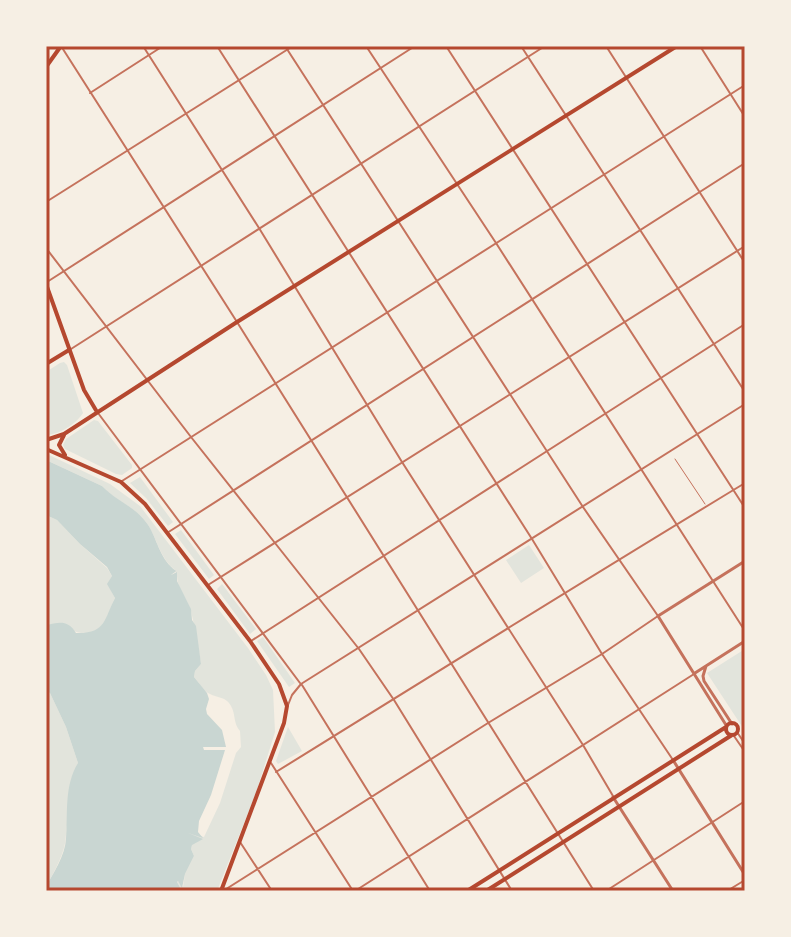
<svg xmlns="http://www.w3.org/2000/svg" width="791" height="937" viewBox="0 0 791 937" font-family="'Asap Condensed',sans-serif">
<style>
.green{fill:#e2e4dc}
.water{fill:#c9d6d2}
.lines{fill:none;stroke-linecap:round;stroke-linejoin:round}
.service{stroke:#c5725c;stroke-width:1}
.pedestrian{stroke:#c5725c;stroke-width:2}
.minor{stroke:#c5725c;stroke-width:2}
.tertiary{stroke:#c5725c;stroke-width:3}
.secondary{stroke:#b5482f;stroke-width:4}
.neatline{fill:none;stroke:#b5482f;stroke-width:3}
</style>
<rect width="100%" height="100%" fill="#f6efe4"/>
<!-- green -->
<path class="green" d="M64,362L67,365L83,413C76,424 60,434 47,435L46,372L60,363Z
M94,420L98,421L132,465V468L122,475L116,474L65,449L63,445L66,439Z
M47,454L110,484L140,506L248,648L266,675L273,690L275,732L256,793L217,891H182L177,882L178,881L183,887L185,874L194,856L191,849L192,844L201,839L188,834L189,833L204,837L220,803L236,753L241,747L240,731C233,723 236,715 231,706C226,696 216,698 208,693C203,690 198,681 194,677L195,671L201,664C198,645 195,628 191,611C188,598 176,588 177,574L176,572L171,574L175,570C161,559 158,543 150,528C138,507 116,502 102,486L46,460Z
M140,477L173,522L168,526L146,498L130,483Z
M46,515L57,520L80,544L107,568L112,576L108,584L115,598C111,605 109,615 105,621C86,649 67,621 46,625Z
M181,530L214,575L209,579L175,534Z
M529,545L544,568L521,583L506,560Z
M222,584L256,629L250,634L217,589Z
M263,637L295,683L289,687L257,641Z
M745,649V731L707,673Z
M46,691L50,693L66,727L78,763L66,831C67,851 55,870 46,887Z
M288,727L302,751L278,764L276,761Z"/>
<!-- water -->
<path class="water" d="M46,460L102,486C117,502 138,507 150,528C158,543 161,560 176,571L171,575L177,572V581L191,609L192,620L196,626L201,664L195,671L194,677L207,693L209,699L206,709L207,714L222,730L226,747H203L204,750H225L211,795L199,821L198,832L203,838L188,833L203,839L192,845L191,849L194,856L185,874L182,888L178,881L177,882L182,891H46V887C53,873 65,856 66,839C68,813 64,786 78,763L66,727L50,693L46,691V625C60,622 68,620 76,633C106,634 104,619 115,598L107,584L112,576L107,567L80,544L57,520L46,515Z"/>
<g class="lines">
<!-- service -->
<path class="service" d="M675,459L705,504"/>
<!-- pedestrian -->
<path class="pedestrian" d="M98,413L300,683"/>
<!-- minor -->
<path class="minor" d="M61,46L237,322L594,891
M143,46L259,228L402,462L583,745L613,796
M217,46L532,539L602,654L673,760
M366,46L496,243L745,631
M446,46L745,508
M521,46L745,392
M606,46L745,263
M700,46L745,117
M90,93L163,46
M46,202L293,46
M46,248L191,437L359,649L394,700L512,891
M47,282L415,46
M71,349L545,46
M122,481L745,85
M167,533L745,163
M208,585L745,246
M251,641L745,324
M302,685L430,891
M288,705L292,695L301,684L745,404
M737,732L745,744
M734,736L745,752
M271,763L353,891
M276,772C432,675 588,578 745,483
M240,842L272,891
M223,891L488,723L602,654L658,616L583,507L285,46
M355,891L694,674
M606,891L745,801
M727,891L745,880"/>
<!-- tertiary -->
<path class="tertiary" d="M706,666L703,676L704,681L732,724
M695,673L745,641
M726,725L658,616L745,561
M673,760L745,875
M613,797L673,891"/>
<!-- secondary -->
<path class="secondary" d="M46,67L61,46
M46,284L84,390L97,412
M46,364L69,350
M64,435L59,445L65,455
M46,440L64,434L237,322L677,46
M46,449L121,482L145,504L250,641L279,684L287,706L284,723L221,891
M726 729a6 6 0 1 1 12 0a6 6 0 1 1-12 0Z
M467,891L726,727
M486,891L732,735"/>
</g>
<!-- border -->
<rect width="791" height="937" fill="none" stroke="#f6efe4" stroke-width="96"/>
<rect x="48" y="48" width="695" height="841" class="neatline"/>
</svg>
